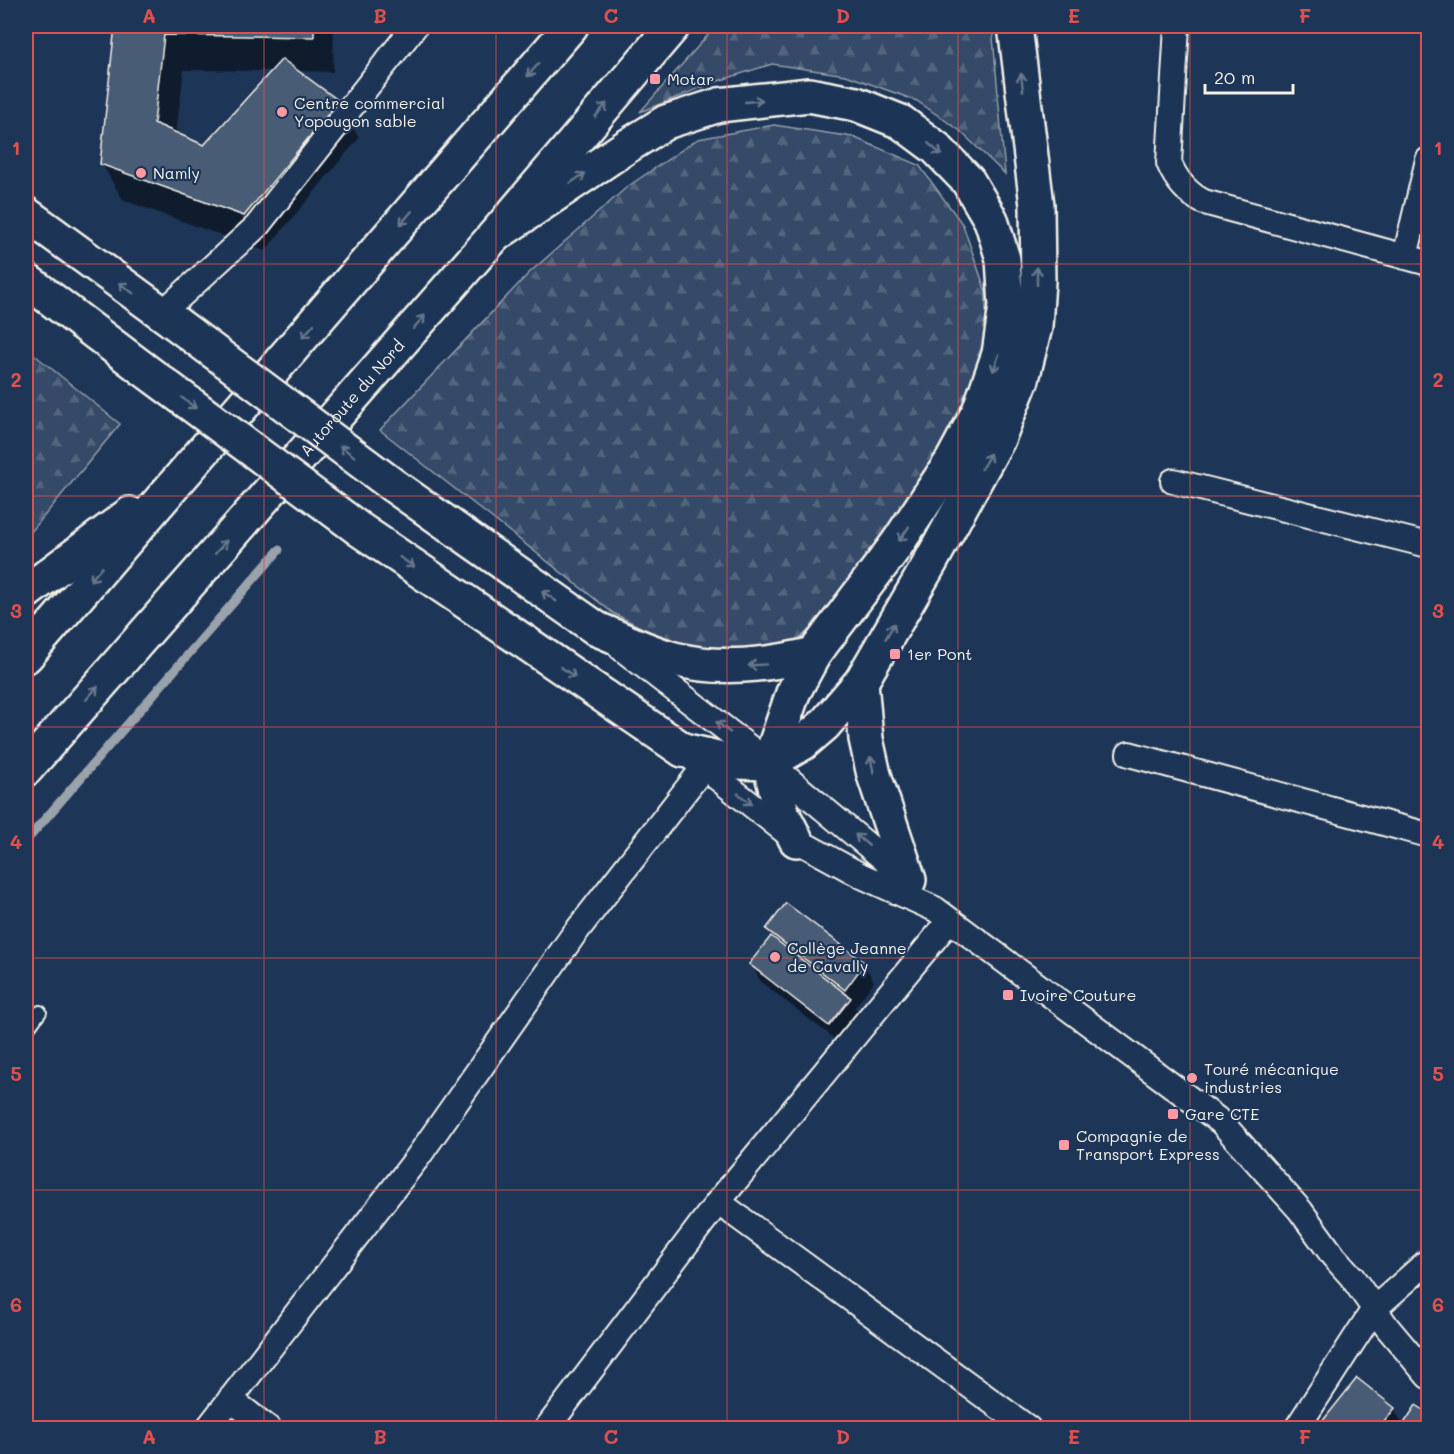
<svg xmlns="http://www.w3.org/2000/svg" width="1454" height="1454" viewBox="0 0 1454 1454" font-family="Mali,sans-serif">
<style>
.forest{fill:url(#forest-firs);stroke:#949ea8;stroke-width:1.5}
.shadow{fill:#0007;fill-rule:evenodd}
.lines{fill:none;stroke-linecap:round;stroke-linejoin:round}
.stream{stroke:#9aa2ab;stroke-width:9}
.building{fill:#485b74;stroke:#f4f1e8;stroke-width:1.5}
.service-casing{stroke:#f4f1e8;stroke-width:16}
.minor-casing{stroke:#f4f1e8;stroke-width:28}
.secondary-casing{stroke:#f4f1e8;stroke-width:38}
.motorway-casing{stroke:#f4f1e8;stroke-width:38}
.service{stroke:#1d3557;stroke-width:12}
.minor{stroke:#1d3557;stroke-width:24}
.secondary{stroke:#1d3557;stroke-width:33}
.motorway{stroke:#1d3557;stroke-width:33}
.secondary-bridge-casing{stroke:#f4f1e8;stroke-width:38;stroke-linecap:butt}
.secondary-bridge{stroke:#1d3557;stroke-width:33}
.oneway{stroke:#68778a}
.grid{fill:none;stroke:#dc504e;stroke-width:1.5;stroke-opacity:0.55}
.poi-dot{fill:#ff9aa2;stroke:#1d3557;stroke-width:2}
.labels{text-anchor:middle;stroke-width:4.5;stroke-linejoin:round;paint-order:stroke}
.poi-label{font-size:16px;fill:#f4f1e8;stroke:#1d3557;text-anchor:start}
.street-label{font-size:16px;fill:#f4f1e8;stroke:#1d3557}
.neatline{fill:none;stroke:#dc504e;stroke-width:2}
.grid-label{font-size:20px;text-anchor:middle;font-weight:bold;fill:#dc504e}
</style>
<defs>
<pattern id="forest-firs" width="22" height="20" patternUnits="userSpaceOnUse" patternTransform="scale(1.5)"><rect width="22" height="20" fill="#354a67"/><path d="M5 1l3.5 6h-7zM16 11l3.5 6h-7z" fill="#53657d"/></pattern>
</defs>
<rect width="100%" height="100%" fill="#1d3557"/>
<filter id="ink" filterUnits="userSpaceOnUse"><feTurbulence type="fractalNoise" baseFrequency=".0167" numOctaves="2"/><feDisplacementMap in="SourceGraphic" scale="12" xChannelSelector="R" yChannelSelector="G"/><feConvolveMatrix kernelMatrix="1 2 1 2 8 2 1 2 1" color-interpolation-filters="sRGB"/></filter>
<g filter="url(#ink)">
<!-- forest -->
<path class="forest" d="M716,26H992L1005,174L959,130L917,101L846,75L772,64L715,82L640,112Z
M774,125L853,137L919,165L963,225L986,292V363L959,430L835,605L796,642L732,652L679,647L613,613L380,430L529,273L627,187L698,139Z
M26,348L120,424L26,538Z"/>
<!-- shadow -->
<path class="shadow" d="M117,26H334L333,72L297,71L338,102L359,138L265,251L123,200L102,164ZM184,70L273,71L205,146L176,134Z
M768,929L864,964L874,982L855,1007L860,1017L840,1043L761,982L751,964L772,937Z
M1357,1380L1394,1409L1404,1426L1417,1407L1428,1415V1428H1319Z"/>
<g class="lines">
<!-- stream -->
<path class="stream" d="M26,841L279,550"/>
</g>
<!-- building -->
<path class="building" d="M115,26H314V37L164,35L154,123L204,145L282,59L339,101L244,216L100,164Z
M786,903L865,963L845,990L766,929Z
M771,936L851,998L829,1026L749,964Z
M1357,1378L1395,1408L1379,1428H1317Z
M1416,1405L1428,1413V1420L1423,1428H1401Z"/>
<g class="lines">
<!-- service casing -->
<g class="service-casing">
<path id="service" d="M26,1031L40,1012"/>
</g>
<!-- minor casing -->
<g class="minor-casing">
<path id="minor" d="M1177,26L1169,163C1176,180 1186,193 1204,202L1428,263
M1405,257L1428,160
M161,314L257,226L415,26
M1173,481L1428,545
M621,648L769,763L909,880
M687,754L796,840L862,876L935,909L1221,1122L1300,1210L1334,1257L1352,1277L1387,1327L1428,1376
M1129,754L1428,835
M718,1202L1028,1428
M230,1399L268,1428
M208,1428L418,1157L572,937L704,767
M547,1428L718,1202L950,920
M1297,1428L1374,1309L1428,1261"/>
</g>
<!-- secondary casing -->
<g class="secondary-casing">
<path id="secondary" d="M26,214L174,322
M26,280L142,368
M394,486L597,629
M359,529L683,750"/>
</g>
<!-- motorway casing -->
<g class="motorway-casing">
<g id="motorway">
<path d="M495,235L626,147L666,122L719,105L809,95L856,104L901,122L936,148L968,181L991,220L1003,259L1006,306L999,354L979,411L952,461L897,544L814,654L793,693L769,763L782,813L796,840"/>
<path d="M26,592L130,514"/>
<path d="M597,629C622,639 648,652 674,659C721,671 768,665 814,654"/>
<path d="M26,656L571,26"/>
<path d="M861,682L866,739L874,775L909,880"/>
<path d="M683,750L735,762L769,763L803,743L824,725L861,682L930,563L998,439L1022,379L1035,327L1038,281L1037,205L1015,26"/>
<path id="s1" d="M26,769L495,235L673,26"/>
</g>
</g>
<!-- service -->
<use href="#service" class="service"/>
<!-- minor -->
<use href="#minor" class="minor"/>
<!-- secondary -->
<use href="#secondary" class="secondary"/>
<!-- motorway -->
<use href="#motorway" class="motorway"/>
<!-- secondary-bridge casing -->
<g class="secondary-bridge-casing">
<path id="secondary-bridge" d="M174,322L394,486
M142,368L359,529"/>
</g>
<!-- secondary-bridge -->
<use href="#secondary-bridge" class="secondary-bridge"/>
</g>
<!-- one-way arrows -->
<defs><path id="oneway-shaft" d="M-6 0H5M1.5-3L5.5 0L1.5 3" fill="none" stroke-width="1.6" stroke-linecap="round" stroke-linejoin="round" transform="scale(1.5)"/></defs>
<g class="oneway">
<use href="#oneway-shaft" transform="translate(533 70) rotate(131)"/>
<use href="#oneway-shaft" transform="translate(1022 82) rotate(-97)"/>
<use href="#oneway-shaft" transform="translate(754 101) rotate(-6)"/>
<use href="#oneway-shaft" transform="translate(601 110) rotate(-50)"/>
<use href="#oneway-shaft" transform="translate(935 149) rotate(41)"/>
<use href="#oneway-shaft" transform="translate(578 178) rotate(-34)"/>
<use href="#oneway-shaft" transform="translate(406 218) rotate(131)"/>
<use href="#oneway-shaft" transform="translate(1037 276) rotate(-90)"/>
<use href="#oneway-shaft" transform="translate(126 288) rotate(-144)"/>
<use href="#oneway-shaft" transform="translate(419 322) rotate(-49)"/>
<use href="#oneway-shaft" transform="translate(308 331) rotate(131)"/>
<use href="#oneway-shaft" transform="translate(996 363) rotate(109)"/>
<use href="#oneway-shaft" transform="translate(189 403) rotate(37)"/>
<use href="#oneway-shaft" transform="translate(347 451) rotate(-143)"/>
<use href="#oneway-shaft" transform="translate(986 461) rotate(-61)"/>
<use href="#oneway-shaft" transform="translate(904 534) rotate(124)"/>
<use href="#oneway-shaft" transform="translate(221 547) rotate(-49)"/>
<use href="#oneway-shaft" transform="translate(407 562) rotate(34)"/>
<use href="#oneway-shaft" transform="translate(96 574) rotate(131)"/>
<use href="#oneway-shaft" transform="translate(549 596) rotate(-145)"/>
<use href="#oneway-shaft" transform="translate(890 631) rotate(-60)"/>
<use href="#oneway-shaft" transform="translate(757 665) rotate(176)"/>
<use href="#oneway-shaft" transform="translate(568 672) rotate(34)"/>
<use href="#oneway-shaft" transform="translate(92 693) rotate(-49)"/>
<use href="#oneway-shaft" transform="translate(723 727) rotate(-142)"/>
<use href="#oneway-shaft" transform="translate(872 765) rotate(-101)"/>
<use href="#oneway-shaft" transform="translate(745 799) rotate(38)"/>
<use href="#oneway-shaft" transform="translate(862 840) rotate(-140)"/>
</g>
</g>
<!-- grid -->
<path class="grid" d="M264,26V1428M496,26V1428M727,26V1428M958,26V1428M1190,26V1428M26,264H1428M26,496H1428M26,727H1428M26,958H1428M26,1190H1428"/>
<!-- markers -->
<g class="poi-dot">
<rect x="649" y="73" width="12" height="12" rx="3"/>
<circle cx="282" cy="112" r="6"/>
<circle cx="141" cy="173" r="6"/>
<rect x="889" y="648" width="12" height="12" rx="3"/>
<circle cx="775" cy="957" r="6"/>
<rect x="1002" y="989" width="12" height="12" rx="3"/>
<circle cx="1192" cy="1078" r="6"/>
<rect x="1167" y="1108" width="12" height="12" rx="3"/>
<rect x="1058" y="1139" width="12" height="12" rx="3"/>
</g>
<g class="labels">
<!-- poi labels -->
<g class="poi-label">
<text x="667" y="85">Motar</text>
<text x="294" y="109">Centre commercial<tspan x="294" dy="18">Yopougon sable</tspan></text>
<text x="153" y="179">Namly</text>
<text x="907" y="660">1er Pont</text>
<text x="787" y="954">Collège Jeanne<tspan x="787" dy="18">de Cavally</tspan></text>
<text x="1020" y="1001">Ivoire Couture</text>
<text x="1204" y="1075">Touré mécanique<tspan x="1204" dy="18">industries</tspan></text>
<text x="1185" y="1120">Gare CTE</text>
<text x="1076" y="1142">Compagnie de<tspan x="1076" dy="18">Transport Express</tspan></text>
</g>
<!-- street labels -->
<g class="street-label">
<text dy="6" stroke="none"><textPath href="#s1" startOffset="494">Autoroute du Nord</textPath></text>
</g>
</g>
<!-- margin -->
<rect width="1454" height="1454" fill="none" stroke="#1d3557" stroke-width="66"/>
<!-- scale -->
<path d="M1205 84v9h88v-9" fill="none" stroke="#f4f1e8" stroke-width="3"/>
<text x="1214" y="84" font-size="18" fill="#f4f1e8" stroke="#1d3557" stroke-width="4.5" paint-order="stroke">20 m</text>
<rect x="33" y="33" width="1388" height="1388" class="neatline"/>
<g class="grid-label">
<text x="149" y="23">A</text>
<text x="380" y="23">B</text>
<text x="611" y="23">C</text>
<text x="843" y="23">D</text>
<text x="1074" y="23">E</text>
<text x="1305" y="23">F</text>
<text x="16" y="155">1</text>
<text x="1438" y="155">1</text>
<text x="16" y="387">2</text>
<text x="1438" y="387">2</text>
<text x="16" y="618">3</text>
<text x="1438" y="618">3</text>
<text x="16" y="849">4</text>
<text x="1438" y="849">4</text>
<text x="16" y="1081">5</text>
<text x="1438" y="1081">5</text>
<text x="16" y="1312">6</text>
<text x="1438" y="1312">6</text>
<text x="149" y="1444">A</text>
<text x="380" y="1444">B</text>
<text x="611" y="1444">C</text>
<text x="843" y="1444">D</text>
<text x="1074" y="1444">E</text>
<text x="1305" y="1444">F</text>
</g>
</svg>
